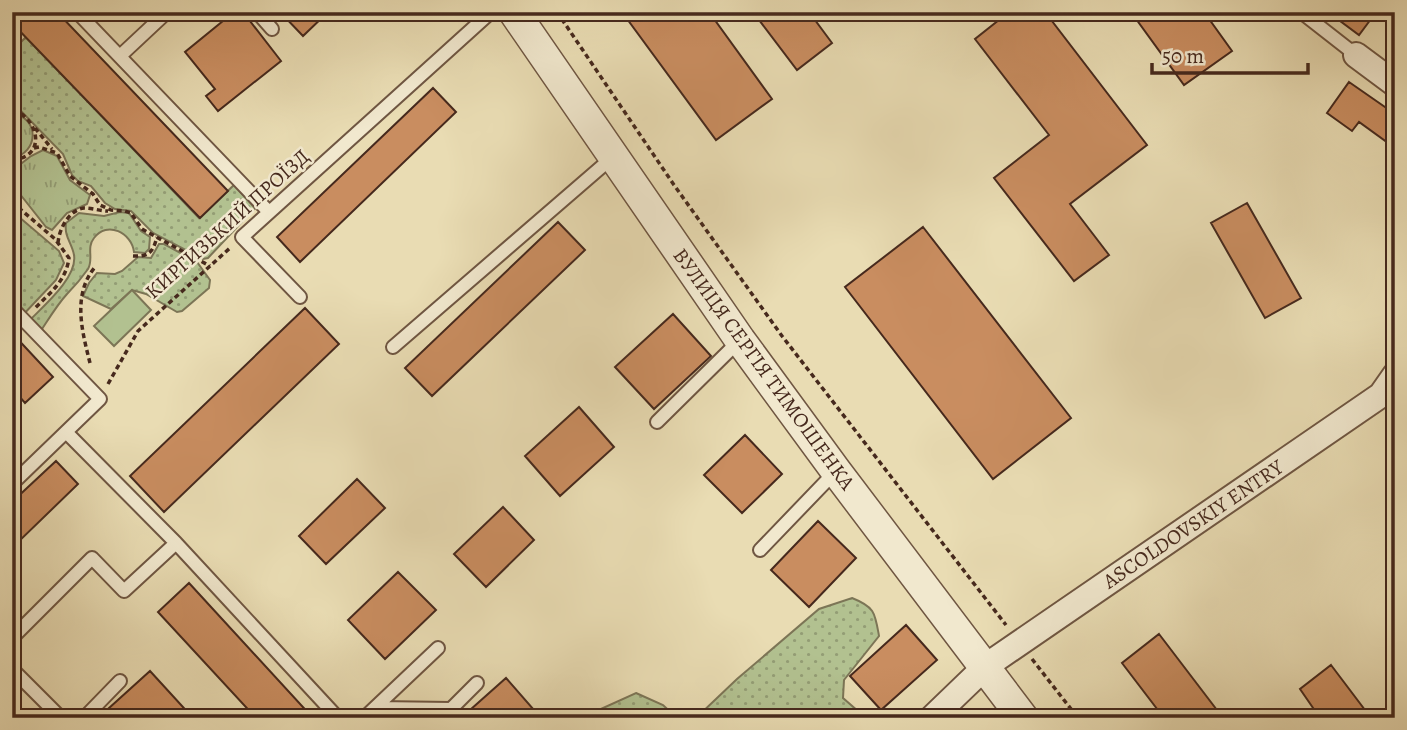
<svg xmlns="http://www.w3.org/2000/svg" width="1407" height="730" viewBox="0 0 1407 730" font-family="Alegreya,serif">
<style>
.grass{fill:url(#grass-dots);stroke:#7c7556;stroke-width:2}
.park{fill:url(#park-tufts);stroke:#7c7556;stroke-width:2}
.garden{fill:#b2c190;stroke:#7c7556;stroke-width:2}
.building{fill:#c98d60;stroke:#46291d;stroke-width:2}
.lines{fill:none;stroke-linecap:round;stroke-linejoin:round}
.service-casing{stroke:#6f5642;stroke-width:16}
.minor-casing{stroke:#6f5642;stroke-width:28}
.tertiary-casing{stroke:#6f5642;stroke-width:33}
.path{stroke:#46291d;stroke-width:3.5;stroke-dasharray:5 3.5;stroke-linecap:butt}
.service{stroke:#f1e8ce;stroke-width:12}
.minor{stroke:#f1e8ce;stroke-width:24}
.tertiary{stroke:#f1e8ce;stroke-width:30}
.labels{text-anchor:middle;stroke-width:5;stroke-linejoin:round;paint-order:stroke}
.street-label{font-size:21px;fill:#46291d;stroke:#f1e8ce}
</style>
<defs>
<pattern id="grass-dots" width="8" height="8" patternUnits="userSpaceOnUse" patternTransform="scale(1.75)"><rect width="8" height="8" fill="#b2c190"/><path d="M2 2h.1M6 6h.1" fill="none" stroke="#939d75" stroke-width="1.8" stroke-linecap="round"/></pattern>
<pattern id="park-tufts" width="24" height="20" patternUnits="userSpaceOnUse" patternTransform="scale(1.75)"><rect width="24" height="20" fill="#b2c190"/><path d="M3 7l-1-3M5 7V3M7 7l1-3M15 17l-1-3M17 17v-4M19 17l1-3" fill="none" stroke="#939d75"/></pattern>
</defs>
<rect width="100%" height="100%" fill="#e9dcb3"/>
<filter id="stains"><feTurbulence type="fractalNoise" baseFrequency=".00286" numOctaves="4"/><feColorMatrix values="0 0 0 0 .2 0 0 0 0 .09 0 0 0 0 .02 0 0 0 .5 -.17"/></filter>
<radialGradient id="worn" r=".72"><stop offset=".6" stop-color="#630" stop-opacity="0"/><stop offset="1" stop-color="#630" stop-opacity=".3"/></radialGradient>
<!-- grass -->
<path class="grass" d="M26,37L199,218L234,185L255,208L208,258L203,259L153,233L131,211L115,209L105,203L91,186L78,181L72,175L63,154L18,108L16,100L15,48Z
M12,211L59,251L64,263L56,280L21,317L12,308Z
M120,212L129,213L141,231L150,237L149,249L145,253L134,252C132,233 107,220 94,238C86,248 94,259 88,269C81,279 75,286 67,294C56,306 47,322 38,335L27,323C41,308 78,278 74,255C72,243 64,237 66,223L79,213L104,216Z
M159,244H164L197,262L210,280L209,288L182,311L177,312L146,294L132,290L111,309L83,296L89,283L97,273L115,274L122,271L138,257L151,258Z
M852,598C875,607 875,613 879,636L844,680L843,698L866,718H696L737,679L819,609Z
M636,693L663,705L677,718H581Z"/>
<!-- park -->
<path class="park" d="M12,113C40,118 39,153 12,158Z
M43,150L57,156L70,180L90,195L87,204L67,213L52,230L46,227L12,184V162L22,163L31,156Z"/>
<!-- garden -->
<path class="garden" d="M132,290L151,310L114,346L94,326Z"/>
<!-- building -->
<path class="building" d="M12,12H57L228,191L200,218L12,23Z
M234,12H243L281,61L218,111L206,96L215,89L185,52Z
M280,12H328L303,36Z
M622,12H709L772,99L716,140Z
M753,12H809L832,43L797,70Z
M1009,12H1045L1147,145L1070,204L1109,255L1074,281L994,178L1049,135L975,39Z
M1131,12H1204L1232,51L1184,85Z
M1328,12H1363L1371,19L1359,35Z
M1349,82L1395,114V148L1359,122L1352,131L1327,113Z
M433,88L456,112L300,262L277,237Z
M1247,203L1301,298L1265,318L1211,223Z
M558,222L585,250L432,396L405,368Z
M923,227L1071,418L993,479L845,287Z
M305,308L339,344L164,512L130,476Z
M673,314L711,356L654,409L615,367Z
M12,333L53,377L25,403L12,388Z
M579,407L614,447L560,496L525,456Z
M745,435L782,474L742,513L704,475Z
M56,461L78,484L12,548V502Z
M357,479L385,508L326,564L299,536Z
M503,507L534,540L486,587L454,554Z
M818,521L856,558L809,607L771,570Z
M398,572L436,610L385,659L348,620Z
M189,583L313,718H256L158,612Z
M906,625L937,660L881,710L850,676Z
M1159,634L1223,718H1164L1122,663Z
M1331,665L1371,718H1320L1300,689Z
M150,671L193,718H98Z
M506,678L541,718H461Z"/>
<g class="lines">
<!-- service casing -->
<g class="service-casing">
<path id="service" d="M77,12L268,211
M257,12L272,29
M1301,12L1356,55
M120,56L167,12
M300,297L242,237L491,12
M12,308L100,399L12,484
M393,347L614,156
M657,422L739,341
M66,432L176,543L338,718
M760,550L836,471
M12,638L92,558L124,591L176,543
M12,669L61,718
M377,708L451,709L477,683
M84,718L120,681
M364,718L438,648"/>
</g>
<!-- minor casing -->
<g class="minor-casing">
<path id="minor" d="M1356,55L1395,84
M932,718L986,666L1381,395L1395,375"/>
</g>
<!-- tertiary casing -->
<g class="tertiary-casing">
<path id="tertiary" d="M514,12L740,340L836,471L1023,718"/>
</g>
<!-- path -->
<path class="path" d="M557,12L674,185L782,336L1006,625
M12,33L14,35L15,110C40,122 46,157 12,160
M35,128L52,149
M34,148L39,147L57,153L70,176L93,194L100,205L111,210L125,211L131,213L142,229L149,233L210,266
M12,202L55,239L69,258C66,281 50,293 35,308
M58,243C59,229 69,210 84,208C92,208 100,211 108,211
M133,256C149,257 153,252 157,237
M90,363C82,331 72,295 95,267
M108,384L138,331L230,248
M1032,659L1078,718"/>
<!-- service -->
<use href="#service" class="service"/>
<!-- minor -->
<use href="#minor" class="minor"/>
<!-- tertiary -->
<use href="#tertiary" class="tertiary"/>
</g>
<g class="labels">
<!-- street labels -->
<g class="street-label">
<text transform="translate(227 224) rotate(-42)" y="7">КИРГИЗЬКИЙ ПРОЇЗД</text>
<text transform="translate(764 369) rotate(54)" y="7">ВУЛИЦЯ СЕРГІЯ ТИМОШЕНКА</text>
<text transform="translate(1193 524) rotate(-34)" y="7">ASCOLDOVSKIY ENTRY</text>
</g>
</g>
<!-- margin -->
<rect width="1407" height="730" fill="none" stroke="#e9dcb3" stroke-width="42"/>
<rect x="14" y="14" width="1379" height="702" fill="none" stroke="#46291d" stroke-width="3.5"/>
<rect x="21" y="21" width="1365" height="688" fill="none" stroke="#46291d" stroke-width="2"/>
<!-- scale -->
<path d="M1152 63v10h156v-10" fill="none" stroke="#46291d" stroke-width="3.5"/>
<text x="1162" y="63" font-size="21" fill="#46291d" stroke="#f1e8ce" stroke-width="5" paint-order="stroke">50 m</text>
<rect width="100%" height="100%" filter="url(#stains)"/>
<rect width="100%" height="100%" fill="url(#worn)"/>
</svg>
